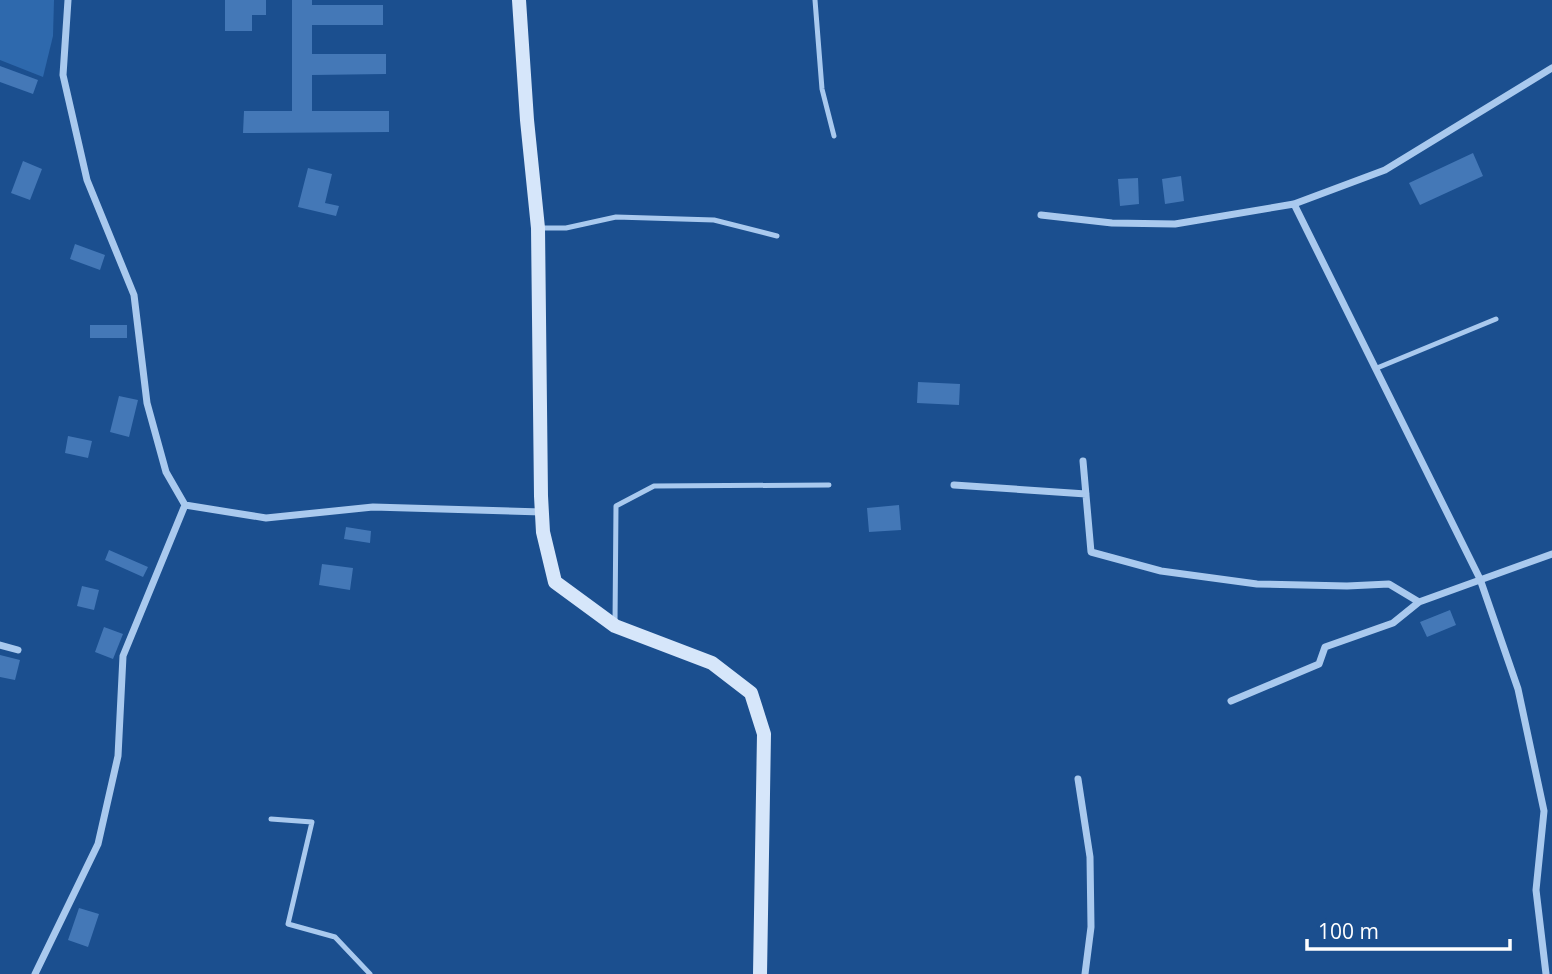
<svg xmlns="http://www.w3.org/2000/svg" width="1552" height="974" viewBox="0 0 1552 974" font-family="'Open Sans',sans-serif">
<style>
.grass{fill:#2e69ad}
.building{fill:#4478b7}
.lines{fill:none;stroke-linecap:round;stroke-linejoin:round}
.lane{stroke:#a9c9ee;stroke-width:5}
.street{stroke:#a9c9ee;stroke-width:7}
.secondary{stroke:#d6e6fa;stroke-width:14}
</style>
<rect width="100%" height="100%" fill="#1b4f8f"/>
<!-- grass -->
<path class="grass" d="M0,0H54L53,36L43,77L0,60Z"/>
<!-- building -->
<path class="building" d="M225,0H266V15H252V31H225Z
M292,0H312V5H383V25H312V54H386V74L312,75V111H389V132L243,133L244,111H292Z
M0,66L38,80L33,94L0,82Z
M1473,153L1483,176L1420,205L1409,183Z
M23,161L42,169L30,200L11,193Z
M308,168L332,174L325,203L339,206L336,216L298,207Z
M1181,176L1184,201L1165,204L1162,179Z
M1138,178L1139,204L1120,206L1118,179Z
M75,244L105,255L100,270L70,259Z
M90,325H127V338H90Z
M918,382L960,384L959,405L917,403Z
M119,396L138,400L129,437L110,432Z
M68,436L92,441L88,458L65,453Z
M899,505L901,530L869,532L867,508Z
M346,527L371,531L370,543L344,539Z
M109,550L148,567L143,577L105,560Z
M322,564L353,568L350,590L319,585Z
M82,586L99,590L94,610L77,606Z
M1450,610L1456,625L1427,637L1420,622Z
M104,627L123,634L113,659L95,652Z
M0,655L20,660L15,680L0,677Z
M79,908L99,914L88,947L68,940Z"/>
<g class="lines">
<!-- lane -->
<path class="lane" d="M815,0L822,89L834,136
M538,228H566L616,217L714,220L777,236
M1377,368L1496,319
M615,623L616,506L654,486L829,485
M271,819L312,822L288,924L335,937L370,974"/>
<!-- street -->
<path class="street" d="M68,0L63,75L87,180L134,295L147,403L166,472L185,505L266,518L373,507L542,512
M1294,204L1480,579L1518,689L1544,811L1536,890L1546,974
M1041,215L1112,223L1175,224L1294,204L1385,170L1552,68
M1083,461L1091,552L1161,571L1257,584L1347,586L1389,584L1419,602
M954,485L1086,494
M0,645L18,650
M1231,701L1319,664L1325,647L1393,623L1419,602L1552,554
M1078,779L1090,857L1091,927L1085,974
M35,974L98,844L118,756L123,656L185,505"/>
<!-- secondary -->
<path class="secondary" d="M519,0L527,120L538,228L541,496L543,532L555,582L615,626L712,663L751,693L764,734L760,974"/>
</g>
<!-- scale -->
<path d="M1307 939v10h203v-10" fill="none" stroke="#ffffff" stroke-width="3.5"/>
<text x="1318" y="939" font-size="21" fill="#ffffff" stroke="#1b4f8f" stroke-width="5" paint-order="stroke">100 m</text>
</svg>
